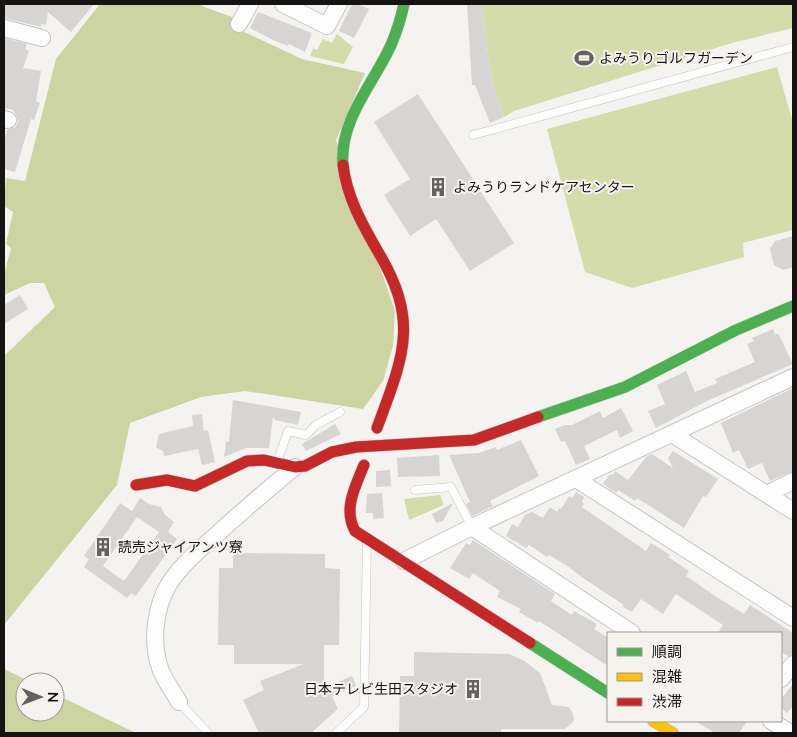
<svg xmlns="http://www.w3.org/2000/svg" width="797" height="737" viewBox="0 0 797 737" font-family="Lato,'Noto Sans JP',sans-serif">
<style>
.green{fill:#d4dcab}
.forest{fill:#ccd5a1}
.building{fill:#d6d5d3;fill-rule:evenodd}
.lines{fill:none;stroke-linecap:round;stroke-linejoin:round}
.lane-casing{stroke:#c5c4c2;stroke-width:9}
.street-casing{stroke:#c5c4c2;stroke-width:18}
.fast-casing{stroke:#c5c4c2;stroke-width:12}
.slow-casing{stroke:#c5c4c2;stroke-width:12}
.jam-casing{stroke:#c5c4c2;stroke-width:12}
.lane{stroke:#fefdfd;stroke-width:8}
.street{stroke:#fefdfd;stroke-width:16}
.fast{stroke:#4caf50;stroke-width:11}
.slow{stroke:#ffc107;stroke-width:11}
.jam{stroke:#c62828;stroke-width:11}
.labels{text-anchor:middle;stroke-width:4;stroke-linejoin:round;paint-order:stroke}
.poi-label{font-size:14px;fill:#151413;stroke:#f6f3ef;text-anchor:start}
</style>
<rect width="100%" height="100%" fill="#f5f3f0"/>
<!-- green -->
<path class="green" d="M481,4H793V28L732,43L514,111L504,117L492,81Z
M337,34L353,47L344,64L310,56L313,48L317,50L323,39L332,43Z
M777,67L793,123V230L743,243L744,257L632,288L585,272L547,129Z
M440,495L444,505L409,520L404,499Z"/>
<!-- forest -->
<path class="forest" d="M100,4H200L202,6L232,17L242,31L302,59L365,73L336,140L395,311L393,346L383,381L363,409L245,391L201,397L130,423L117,485L4,625V356L55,307L44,283H30L4,295V275L11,248L6,244L13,212L4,206L6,178L25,181L56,59Z
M4,669L31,682H25V712H55V694L136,733H4Z"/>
<!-- building -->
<path class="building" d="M4,4H94L71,32L48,12L46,25L41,24V27L4,18Z
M352,4H358L369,9L354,38L339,31Z
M467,4H481L492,81L504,117L490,123L475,85H472Z
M258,12L312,33L305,52L289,44L288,46L273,40L250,28Z
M4,38L27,44L25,49L29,51L23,68L41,71L36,101L40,103L34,120L31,119L15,172L4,169V142L7,130L15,127L18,122L17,117L13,110L4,108Z
M418,94L514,243L470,271L436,219L410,236L384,195L410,179L374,122Z
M793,236V267L783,270L774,265L770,249L775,241Z
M20,295L28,309L4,324V305Z
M773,329L775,335L778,333L793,364L707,401L656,428L648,411L665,404L657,385L686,371L695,392L717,383L715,379L755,362L747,344L754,341L752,338Z
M793,388V471L770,481L762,463L748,469L739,450L733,453L721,423Z
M233,400L301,412L298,425L275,420L273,417L269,448H246L224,457L226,442L229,441Z
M621,408L633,431L620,438L617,430L584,446L590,459L576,465L565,441L561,442L555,429L565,425H572L600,411L603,418Z
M202,414L204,431L208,430L215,462L202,465L198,449L164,456L163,451L156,447L159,434L193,426L192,415Z
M335,424L341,434L306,451L302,444Z
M521,440L539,476L490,501L493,506L472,516L466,504L470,502L449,455L479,453L496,447L497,450Z
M673,451L718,479L706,497L703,496L684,528L637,498L635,501L618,490L616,493L603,484L610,474L613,475L615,471L628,480L646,457L652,454L673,468L668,458Z
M439,455L440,476L398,477L397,458Z
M390,470L391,486L376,487V471Z
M576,492L584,497L582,502L584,504L582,507L646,551L651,543L670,555L668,557L689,571L686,576L715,596L744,614L750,605L793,633V654L788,656L781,652V633H718L723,625L676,594L663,614L641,599L632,612L623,607L624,605L583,578L566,565L549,555L547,557L529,545L526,548L506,536L512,524L518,527L525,515L532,512L543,518L550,507L557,512L559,508L561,509L569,496L572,498Z
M382,493L384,518L373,519V513H366L367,494Z
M140,498L149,504L161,507L165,515L174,522L168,532L177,539L136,596L131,593L127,598L84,567L89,559L84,556L120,503L132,511ZM137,517L159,532L124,581L103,566Z
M453,503L443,521L436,523L432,514Z
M473,540L555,594L551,601L572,615L574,611L597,624L594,629L608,638V666L539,621L538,623L519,612L521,609L497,597L500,591L473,573L469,579L450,568L466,543L470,545Z
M233,553L325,554V568L340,569L339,645H324V688L352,676L356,686L332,696L338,709L311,733H259L243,700L264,690L260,681L304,664H234V645H218L219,568H233Z
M414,652L509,654L523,660L540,673L552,705L569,707L573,714L574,721L565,729H501V733H399L400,676H414Z
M793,684V706L787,713L781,708V699Z
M695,721H747L739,733H715Z"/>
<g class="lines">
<!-- lane casing -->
<g class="lane-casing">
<path id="lane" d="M473,135L793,47
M278,460L288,431L306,435L316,425L340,412
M415,490L451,487L472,527
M179,702L208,733
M336,733L364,707L367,542"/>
</g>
<!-- street casing -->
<g class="street-casing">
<path id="street" d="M283,4L327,26L339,4
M239,24L250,4
M4,28L42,38
M4,119L8,120
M672,434L793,511
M576,479L793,618
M767,494L793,481
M472,527L632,633
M404,561L472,527L793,377
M781,679L793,664
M179,702C173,691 164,680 160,668C151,642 155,607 169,584C181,565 198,551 214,537C240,513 267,490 295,467
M771,721L791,733"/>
</g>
<!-- fast casing -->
<g class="fast-casing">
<path id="fast" d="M343,165C339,120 374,83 391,45C397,31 401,18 404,4
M538,417L625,387L736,330L793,306
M530,643L608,693"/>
</g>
<!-- slow casing -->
<g class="slow-casing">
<path id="slow" d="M653,721L673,733"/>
</g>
<!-- jam casing -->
<g class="jam-casing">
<path id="jam" d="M343,165C347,197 361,222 377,250C420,321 404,355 377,428
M364,465C355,487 343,509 355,531L530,643
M136,485L167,480L195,486L247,461L264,460L295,467L305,466L332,452L356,447L474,440L538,417"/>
</g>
<!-- lane -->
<use href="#lane" class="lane"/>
<!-- street -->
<use href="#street" class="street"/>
<!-- fast -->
<use href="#fast" class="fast"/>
<!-- slow -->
<use href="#slow" class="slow"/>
<!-- jam -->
<use href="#jam" class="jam"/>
</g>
<!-- icons -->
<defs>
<g id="stadium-bare" transform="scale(1.5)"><path d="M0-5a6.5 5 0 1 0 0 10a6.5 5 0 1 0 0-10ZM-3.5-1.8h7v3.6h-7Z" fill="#636260" stroke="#f6f3ef" stroke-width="2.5" paint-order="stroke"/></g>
<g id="building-bare" transform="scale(1.5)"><path d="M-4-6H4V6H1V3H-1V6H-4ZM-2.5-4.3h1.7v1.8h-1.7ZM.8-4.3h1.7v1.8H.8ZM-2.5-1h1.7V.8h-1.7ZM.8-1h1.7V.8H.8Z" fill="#636260" stroke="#f6f3ef" stroke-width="2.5" paint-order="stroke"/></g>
</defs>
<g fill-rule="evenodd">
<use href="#stadium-bare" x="584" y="58"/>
<use href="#building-bare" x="438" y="187"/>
<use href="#building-bare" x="103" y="547"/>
<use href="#building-bare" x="473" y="689"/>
</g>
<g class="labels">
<!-- poi labels -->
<g class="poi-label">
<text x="599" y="63">よみうりゴルフガーデン</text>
<text x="453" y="192">よみうりランドケアセンター</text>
<text x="118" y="552">読売ジャイアンツ寮</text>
<text x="458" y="694" text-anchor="end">日本テレビ生田スタジオ</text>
</g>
</g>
<!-- border -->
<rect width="797" height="737" fill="none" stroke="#151413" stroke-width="10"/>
<!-- legend -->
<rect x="607" y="632" width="175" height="90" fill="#f6f3ef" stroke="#9c9a97"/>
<rect x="617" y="648" width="25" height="8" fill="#4caf50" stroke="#9c9a97"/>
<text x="652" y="657" font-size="15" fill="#151413">順調</text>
<rect x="617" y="673" width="25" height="8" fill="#ffc107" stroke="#9c9a97"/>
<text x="652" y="682" font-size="15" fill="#151413">混雑</text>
<rect x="617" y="698" width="25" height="8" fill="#c62828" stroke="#9c9a97"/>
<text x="652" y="707" font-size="15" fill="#151413">渋滞</text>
<!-- north arrow -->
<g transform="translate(40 697) rotate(91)"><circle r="24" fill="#f6f3ef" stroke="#9c9a97"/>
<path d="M0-4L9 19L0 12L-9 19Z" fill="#636260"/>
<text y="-8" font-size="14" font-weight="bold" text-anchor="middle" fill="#151413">N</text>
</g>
</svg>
